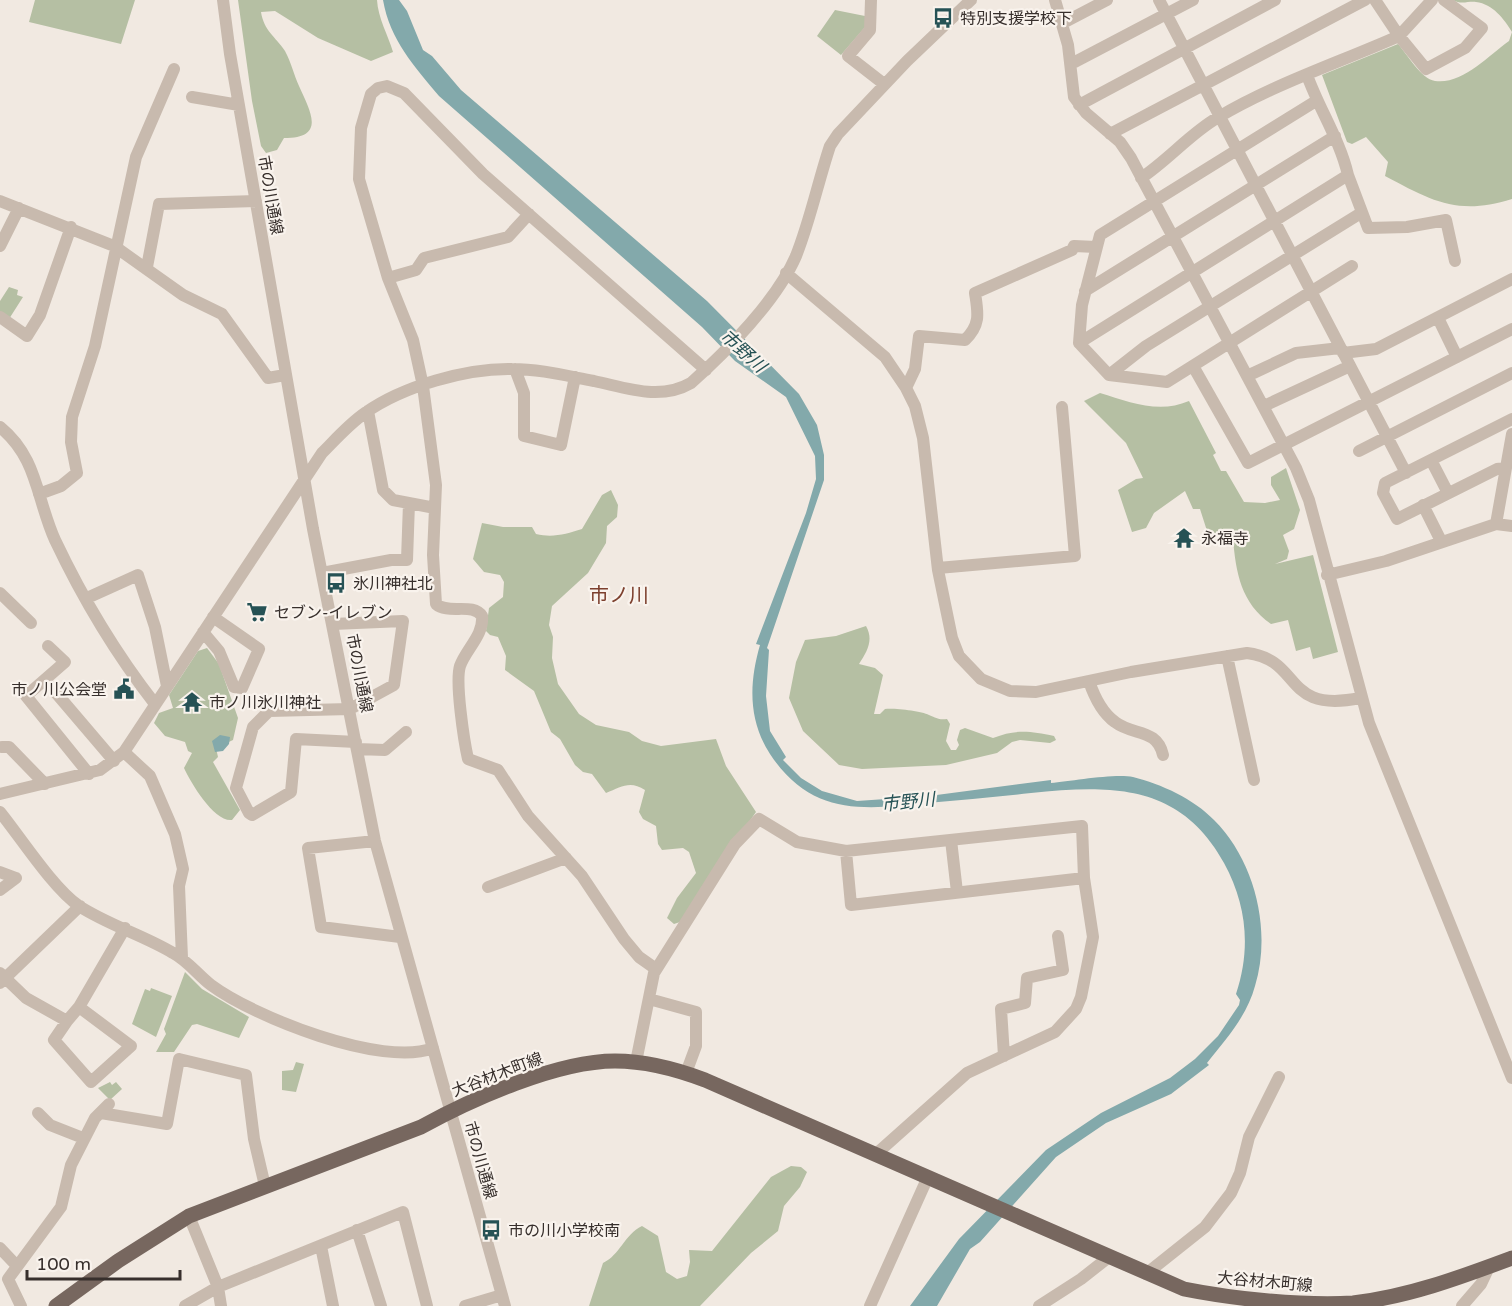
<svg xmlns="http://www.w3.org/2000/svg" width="1512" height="1306" viewBox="0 0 1512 1306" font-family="'Varela Round','Noto Sans JP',sans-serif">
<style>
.green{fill:#b5bfa3}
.water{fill:#83a9ab}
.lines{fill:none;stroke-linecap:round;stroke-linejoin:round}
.minor{stroke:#c8baae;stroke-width:12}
.major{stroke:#77675f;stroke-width:15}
.labels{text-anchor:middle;stroke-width:4.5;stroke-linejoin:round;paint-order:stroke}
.poi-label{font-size:16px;fill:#372f2c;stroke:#f9f3ed;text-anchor:start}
.street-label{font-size:16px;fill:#372f2c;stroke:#f9f3ed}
.water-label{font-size:18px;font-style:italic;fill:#265255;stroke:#f9f3ed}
.quarter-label{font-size:20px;fill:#7d402e;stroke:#f9f3ed}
</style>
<rect width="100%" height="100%" fill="#f1e9e1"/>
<!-- green -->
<path class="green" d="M35,0H135L121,44L29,22Z
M238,0H377C378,18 388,35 393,52L371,61L318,38L275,11L261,12C264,31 275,36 285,51C291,62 294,75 299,86C310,111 327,138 284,138L277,150L266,153L261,146L252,101Z
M1453,0H1512V32C1504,19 1493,4 1476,2C1468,1 1461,5 1453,0Z
M835,10L865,16L866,26L841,55L817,36Z
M1512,32V199C1458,216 1432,201 1385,176L1388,162L1366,137L1352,144L1347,142L1322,75L1398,44C1407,54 1421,79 1435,81C1462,85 1488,56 1509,41Z
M9,287L18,290L17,295L23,297L9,319L0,314V301Z
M1100,393C1129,402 1159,414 1189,401L1216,453L1213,455L1221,471H1226L1244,502L1265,503L1280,500L1271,485V477L1286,468L1300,510L1294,529L1283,535L1289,551L1287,559L1275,564L1313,555L1338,652L1313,659L1310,647L1296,651L1288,620L1271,624C1241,603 1236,573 1233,539L1215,542L1208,534L1200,509H1193L1185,491L1154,513L1146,528L1132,532L1118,490L1136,479L1143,478L1126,443L1084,401Z
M611,490L618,505L617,517L607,526L606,543L588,573L552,606L549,625L553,637L552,658L558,684L579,714L596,725L629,732L642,741L661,746L716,739L726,766L756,812L680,922L674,924L667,918L677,898L696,873L689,852L683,848L662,850L658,844L656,826L643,819L639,812L645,790C630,780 621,787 606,793L592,774L583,772L575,765L560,739L551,732L534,691L505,670L506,656L498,637L490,635L486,631L489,608L503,597L504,582L500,575L484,572L473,559L482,523L503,527H532L536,534C553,538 566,534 582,529L602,495Z
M866,626C874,640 867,652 859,664L875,668L883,675L874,714H880L885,709C895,708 921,711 929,715C937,718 938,720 947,719L950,724L946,741L951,750H956L959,745L957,740L960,730L965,728L993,738C1016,729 1030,731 1054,736L1056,740L1050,743L1020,740L1012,742L997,753L946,765L862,769L839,765L803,731L789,698L796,662L805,640L836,636Z
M207,648L219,664L238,718L233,740L216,748L218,757L213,762L240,810L232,820C214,822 191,783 184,768L192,753L188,751L185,742L165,736L154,723L159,713L173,708L169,695L198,651Z
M185,972L202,989L249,1017L239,1038L197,1024L192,1025L174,1052H156L166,1034L164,1029Z
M151,988L172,996L156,1037L132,1024L145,989L150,991Z
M296,1062L304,1064L296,1092L282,1090V1071L293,1070Z
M110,1082L112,1085L116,1082L122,1089L110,1100L98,1088Z
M791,1166L801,1167L807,1172L800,1187L784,1206L778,1231L751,1253L700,1306H589L603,1263C620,1255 624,1235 642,1226L658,1236L666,1272L677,1279L687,1276L690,1262L689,1250L712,1251L771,1177Z"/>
<!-- water -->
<path class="water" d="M383,0H399L407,11L423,50L432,56L461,90L707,301L799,394L817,425L824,455V480L767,648L769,650L766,696L770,731L786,757L783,760L801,778L822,791L857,801L929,796L1051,780V783C1071,781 1116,773 1133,777C1161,784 1194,799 1214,820C1255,861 1272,930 1255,986C1247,1016 1226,1039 1207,1063L1209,1065L1171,1094L1106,1123L1056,1157L980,1242L970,1249L937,1306H910L959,1239L1046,1150L1101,1113L1170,1078L1195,1059L1218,1036L1239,1005L1240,1000L1236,994C1251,949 1247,905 1224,863C1180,783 1111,785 1031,793C996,797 962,800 927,803C863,810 811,816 770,754C748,720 749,683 760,645L756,644L806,513L816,479L815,456L786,397L735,361L702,327L439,96C414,66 390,40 383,0Z
M220,735L230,737L229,744L223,751L215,752L212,741Z"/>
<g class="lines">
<!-- minor -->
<path class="minor" d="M223,0L230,54L313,529L375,841L505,1306
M871,0L870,30L848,56L884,84
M1055,0L1068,45L1074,97L1086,113L1120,142L1131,158L1296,468L1309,500L1369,723L1512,1078
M1159,0L1406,473
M1432,0L1399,36L1426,69L1465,48L1482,28L1444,0
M1063,23L1107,0
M1071,64L1193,0
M192,97L239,105
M1316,101L1100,235L1082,305L1079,343L1109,375L1167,382L1352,266
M1079,105L1275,0
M1110,134L1365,0
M1348,175L1368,228L1407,227L1446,220L1455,261
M1141,178C1168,160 1191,133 1217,118C1274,84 1338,63 1399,36L1375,0
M0,201L114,246L183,295L222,314L268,378L285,375
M0,246L19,208
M147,267L159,204L256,201
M786,273L885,357L906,388L915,406L923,438L938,570L952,638L959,656L981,679L1010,691L1036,692L1131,672L1247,653C1303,660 1282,714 1360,698
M388,278L416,270L424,258L508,237L529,214
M1085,291L1335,136
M0,317L27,336L40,315L71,227
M1438,318L1457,357
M1079,343L1348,175C1340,140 1319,109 1307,75
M1343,353L1376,349L1512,279
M1193,366L1248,463L1512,329
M515,369L524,393V436L561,445L575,377
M1109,375L1146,346L1361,213
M1247,376L1296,353L1340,348
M906,388L915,369L919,336L965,340C981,324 978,313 975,293L1072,250L1074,246L1096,247
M1264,406L1350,366
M368,411L383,490L393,500L435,508
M0,427C38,458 36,498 55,540C82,597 116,654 155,704
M1359,451L1512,373
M1431,460L1448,493
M1505,468L1497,469L1397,519L1383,493L1385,483L1512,419
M39,494L61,486L77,473L71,442L72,417L95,346L136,157L174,69
M1423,505L1441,541
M1496,524L1512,526
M938,568L1075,556L1062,407
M322,573L391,560H407L409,503
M1327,575L1386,561L1496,524L1512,434
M0,593L31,623
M87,598L138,575L155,627L167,686
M333,624L403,621L394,685L350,709L269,711L253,727L236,788L249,813L252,815L291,792L296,739L356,742
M203,632L219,651L234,687L242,688L259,649L213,617
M48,646L65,662L26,696L89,774
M1227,656L1254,780
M45,680L114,761
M1089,681C1094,696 1101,712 1115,722C1133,736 1157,728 1163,755
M2,747H9L45,784
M357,749L385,750L406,732
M124,752L150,776L175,834L183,869L179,886L182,958
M0,794L100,770L124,752L322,453C336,439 349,424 365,413C403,386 467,368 512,369C540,369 567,376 594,381C627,388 660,401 691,383C727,351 777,300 796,256C810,221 818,182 830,146L838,134L907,61L971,0
M0,812C21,838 53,888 79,906C108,925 143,935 173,953C188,961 198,975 211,985C254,1017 383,1068 433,1048
M951,840L957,892
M375,841L308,848L321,927L400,937
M846,851L851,905L1084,878
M0,872L16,878
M488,887L566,858
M0,890L16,878
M656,969L639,957L624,939L582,876L528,816L498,770L468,759C464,741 455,682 460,666C466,649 484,635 482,616C473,602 448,615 436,604L433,555L436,485L423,386L413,340L388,278L359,179L361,128L371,94L378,88L387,86L404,93L483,174L706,370
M0,973L26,998L67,1021L79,1007L125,928
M0,983L80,906
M649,999L696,1012V1046L686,1073
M67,1021L54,1040L91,1082L131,1046L79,1007
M1004,1056L1001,1009L1025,1003L1027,978L1063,970L1058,936
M636,1062L654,973L735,844L759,819L797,842L846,851L1082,826L1084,878L1093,937L1081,997L1076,1009L1055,1032L967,1073L875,1155
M38,1113L50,1125L83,1138
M101,1113L167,1124L179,1059L246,1075L254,1139L265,1186
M189,1216L218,1287L221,1306
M357,1230L381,1306
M321,1246L333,1306
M0,1248L17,1266
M1146,1274L1205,1227L1231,1193L1240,1173L1249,1137L1279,1077
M21,1306L8,1279L61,1207L71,1165L95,1118L109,1104
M185,1306L218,1287L403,1212L427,1306
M465,1306L502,1295
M870,1306L927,1179
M1039,1306L1081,1279L1109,1257
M1462,1306L1481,1284L1489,1267"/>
<!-- major -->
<path class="major" d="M56,1306L118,1261L189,1216L421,1127C472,1099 557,1061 615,1061C646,1061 676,1069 705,1080L1184,1289C1234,1299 1303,1306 1353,1303C1408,1297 1461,1277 1512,1258"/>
</g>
<!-- icons -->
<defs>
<g id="bus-bare" transform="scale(1.62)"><path d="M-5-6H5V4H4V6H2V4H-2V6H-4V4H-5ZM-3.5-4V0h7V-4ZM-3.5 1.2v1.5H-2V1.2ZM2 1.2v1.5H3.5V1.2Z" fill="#265255" stroke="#f9f3ed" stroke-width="2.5" paint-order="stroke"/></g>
<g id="temple-bare" transform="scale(1.62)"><path d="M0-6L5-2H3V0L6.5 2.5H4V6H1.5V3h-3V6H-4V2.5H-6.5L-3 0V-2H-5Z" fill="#265255" stroke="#f9f3ed" stroke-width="2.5" paint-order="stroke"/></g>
<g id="supermarket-bare" transform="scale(1.62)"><path d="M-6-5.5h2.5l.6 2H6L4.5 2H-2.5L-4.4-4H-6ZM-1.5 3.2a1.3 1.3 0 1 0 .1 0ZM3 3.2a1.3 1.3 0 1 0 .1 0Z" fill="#265255" stroke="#f9f3ed" stroke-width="2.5" paint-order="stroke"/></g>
<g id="civic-bare" transform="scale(1.62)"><path d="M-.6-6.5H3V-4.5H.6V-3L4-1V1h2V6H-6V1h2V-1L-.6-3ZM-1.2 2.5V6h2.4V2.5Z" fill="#265255" stroke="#f9f3ed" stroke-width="2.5" paint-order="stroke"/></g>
</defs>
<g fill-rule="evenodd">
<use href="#bus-bare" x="943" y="18"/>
<use href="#temple-bare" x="1184" y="538"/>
<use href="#bus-bare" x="336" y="583"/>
<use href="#supermarket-bare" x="257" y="612"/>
<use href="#civic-bare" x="124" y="689"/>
<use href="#temple-bare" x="192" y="702"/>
<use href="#bus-bare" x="491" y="1230"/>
</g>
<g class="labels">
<!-- poi labels -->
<g class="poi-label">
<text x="960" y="24">特別支援学校下</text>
<text x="1201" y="544">永福寺</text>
<text x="353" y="589">氷川神社北</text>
<text x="274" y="618">セブン-イレブン</text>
<text x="107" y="695" text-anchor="end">市ノ川公会堂</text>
<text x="209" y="708">市ノ川氷川神社</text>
<text x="508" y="1236">市の川小学校南</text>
</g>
<!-- street labels -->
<g class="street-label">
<text transform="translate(271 195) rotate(80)" y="6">市の川通線</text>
<text transform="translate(360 673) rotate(79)" y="6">市の川通線</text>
<text transform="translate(497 1074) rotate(-21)" y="6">大谷材木町線</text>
<text transform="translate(481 1160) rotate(74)" y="6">市の川通線</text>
<text transform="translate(1265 1281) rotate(5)" y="6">大谷材木町線</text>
</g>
<!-- water labels -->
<g class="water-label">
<text transform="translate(743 351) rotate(42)" y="6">市野川</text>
<text transform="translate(908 802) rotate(-6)" y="6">市野川</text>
</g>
<!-- quarter labels -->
<g class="quarter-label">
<text x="619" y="602">市ノ川</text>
</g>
</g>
<!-- scale -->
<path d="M27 1270v9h153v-9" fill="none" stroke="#372f2c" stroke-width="3"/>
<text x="36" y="1270" font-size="18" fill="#372f2c" stroke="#f9f3ed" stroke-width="4.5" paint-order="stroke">100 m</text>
</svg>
